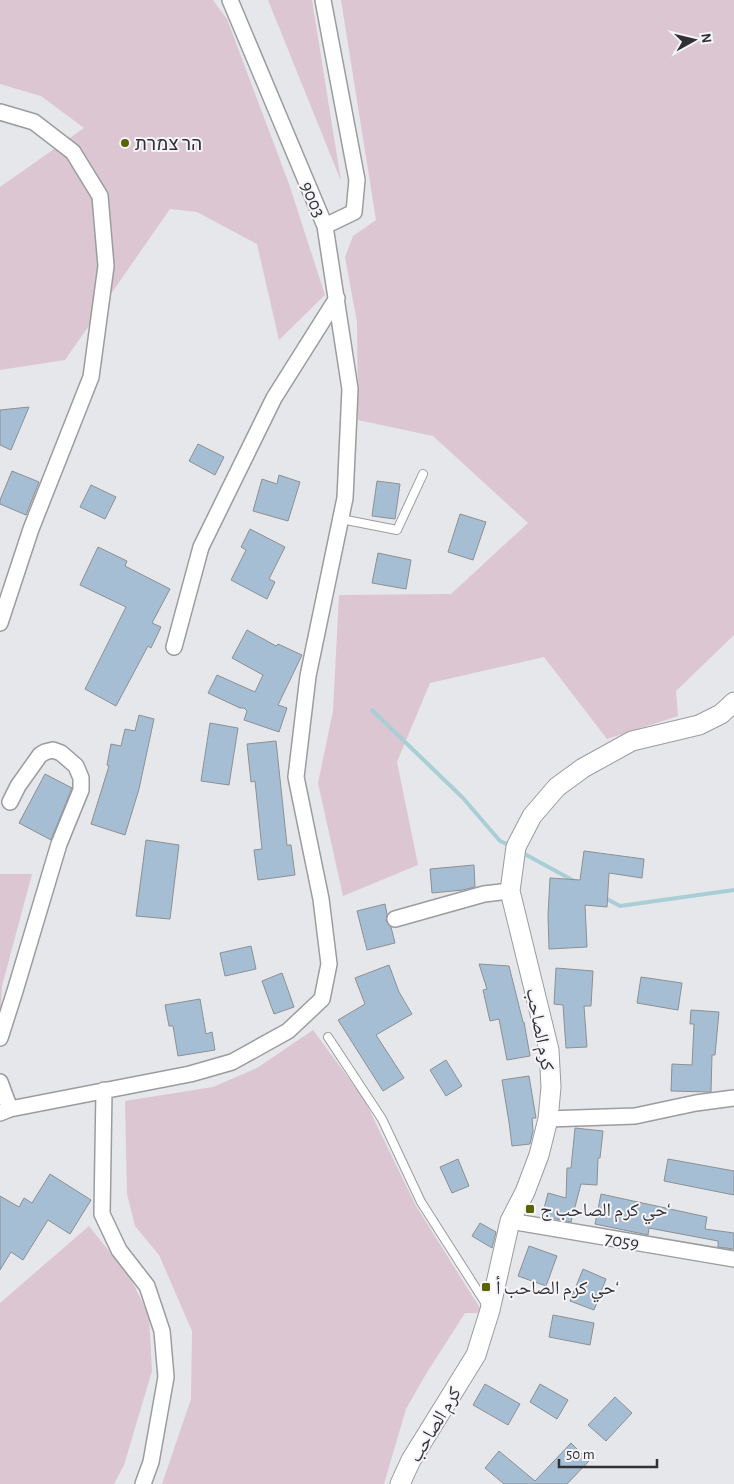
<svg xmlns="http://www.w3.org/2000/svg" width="734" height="1484" viewBox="0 0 734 1484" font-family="'Alegreya Sans','Noto Naskh Arabic',Heebo,sans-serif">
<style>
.green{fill:#dbc6d1}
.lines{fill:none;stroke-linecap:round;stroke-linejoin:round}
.stream{stroke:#a9ced6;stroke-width:4}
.building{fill:#a6bed4;stroke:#8c9093}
.service-casing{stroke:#9b9ca0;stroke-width:10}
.minor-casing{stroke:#9b9ca0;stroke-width:18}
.tertiary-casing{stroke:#9b9ca0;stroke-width:21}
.service{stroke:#fff;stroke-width:8}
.minor{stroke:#fff;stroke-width:15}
.tertiary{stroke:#fff;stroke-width:19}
.poi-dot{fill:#5a6301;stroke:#f4f4f9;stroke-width:2}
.labels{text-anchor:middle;stroke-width:4;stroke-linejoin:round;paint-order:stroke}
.poi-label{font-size:19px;fill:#313133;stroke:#f4f4f9;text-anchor:start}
.street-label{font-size:19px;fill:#313133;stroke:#f4f4f9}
</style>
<rect width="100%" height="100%" fill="#e6e7eb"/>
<!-- green -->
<path class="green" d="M0,0H213L227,19L289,184L325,295L279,340L257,244L197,212L170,209L65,360L0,370V187L84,128L41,96L0,84Z
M268,0H312L341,181Z
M341,0H734V635L676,691L678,716L607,739L544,657L430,683L397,762L418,865L343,896L318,783L333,711L339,595L451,594L528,523L433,436L358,420L357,322L345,257L353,236L376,220Z
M0,874H32L2,986L0,1026Z
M313,1030L364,1099L416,1206L483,1313H465L426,1374L406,1409L384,1484H162L191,1399L192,1331L159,1255L135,1226L127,1194L125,1101L213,1087L257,1068Z
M89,1226L131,1279L149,1316L152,1371L124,1465L114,1484H0V1303Z"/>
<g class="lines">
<!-- stream -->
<path class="stream" d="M372,710L463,798L500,841L511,846
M521,852L574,881
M605,898L620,906L734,890"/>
</g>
<!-- building -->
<path class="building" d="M29,407L11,450L0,445V410Z
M198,444L224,457L215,475L189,461Z
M12,471L39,482L26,515L0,504V500Z
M279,475L300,482L288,521L253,511L262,479L277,484Z
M377,481L400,484L395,519L372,516Z
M91,485L116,497L105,519L80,507Z
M460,514L486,522L473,560L448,552Z
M250,529L285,547L269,579L275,582L267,599L231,580L246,550L241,547Z
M98,547L127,561L125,566L170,589L152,623L161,627L151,648L148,646L116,706L85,689L126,607L80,585Z
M378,553L411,560L406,589L372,583Z
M247,630L276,646L278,644L302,655L278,705L287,708L279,732L244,720L247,711L244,708H240L208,693L217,675L255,692L263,675L232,658Z
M139,715L154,719L139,789L125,835L91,824L109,766L107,765L111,744L121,746L125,729L135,731Z
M210,723L238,728L229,785L201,781Z
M276,741L287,845H291L295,875L258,880L254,850L262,849L255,781L251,782L247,744Z
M45,774L72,788L51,840L19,823Z
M146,840L179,845L170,919L136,916Z
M584,851L644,859L642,878L609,873L607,907L585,905L587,947L549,949L548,915L550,878L580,880Z
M474,865L475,887L463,890L432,893L430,869Z
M385,904L387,914L386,921L391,927L395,943L367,950L357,911Z
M251,946L256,969L225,976L220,953Z
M479,964L509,966L523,1022H524L530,1056L507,1060L499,1019L490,1021L483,990L487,989Z
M389,965L399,992L412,1014L376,1035L404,1078L383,1091L338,1020L365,1004L355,978Z
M556,968L593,971L591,1006H584L587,1047L566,1048L563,1005L554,1004Z
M282,973L294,1007L274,1014L262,981Z
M641,977L682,983L678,1010L637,1003Z
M200,999L206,1034L212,1032L215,1050L178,1056L173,1026H169L165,1005Z
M691,1010L719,1012L715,1055H712L711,1092L671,1091L672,1064L692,1065L694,1024H690Z
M446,1060L462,1086L446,1096L430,1070Z
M529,1076L536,1118H532L533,1131L530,1144L512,1146L509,1122L502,1080Z
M575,1128L603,1131L600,1158H598L597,1185L581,1184L571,1222L542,1216L548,1193L566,1198L567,1168H571Z
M458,1159L469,1186L452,1193L440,1167Z
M668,1159L734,1171V1195L664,1181Z
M50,1174L91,1200L70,1234L48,1220L23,1260L11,1252L0,1270V1196L19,1207L24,1198L32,1203Z
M601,1194L707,1217L705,1229L734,1233V1249L718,1247V1241L649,1228L648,1235L595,1224Z
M480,1223L496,1232L492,1248L472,1236Z
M529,1246L557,1256L546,1286L518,1276Z
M583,1269L606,1279L594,1310L570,1301Z
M553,1315L594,1323L590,1345L549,1337Z
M485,1384L520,1404L508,1425L473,1405Z
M540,1384L568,1400L557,1419L530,1402Z
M615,1397L632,1413L606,1441L588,1425Z
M571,1443L589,1461L567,1484H504L485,1468L499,1451L535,1481Z"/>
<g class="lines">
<!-- service casing -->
<g class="service-casing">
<path id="service" d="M341,519L397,530L423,474
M328,1037L382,1119L421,1202L488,1307"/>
</g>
<!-- minor casing -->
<g class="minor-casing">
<path id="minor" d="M323,0L357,180L354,212L325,226
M0,112L34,122L73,152L100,196L106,266L91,377L31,529L0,623
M174,647L201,547L274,398L337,298
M395,919L484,894L510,891
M0,1038L15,991L59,844L81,790V778L76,766L61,753L53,750L45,752L40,755L18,786L10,802
M0,1082L10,1109
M104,1090L102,1214L119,1250L147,1286L162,1331L166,1377L151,1462L143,1484
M0,1113L10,1109L190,1074L232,1062L288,1031L322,999L329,964L321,899L296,777L308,676L345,498L350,389L325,226L230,0
M548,1119L635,1116L696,1103L734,1098
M510,1221L734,1259"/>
</g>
<!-- tertiary casing -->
<g class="tertiary-casing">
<path id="tertiary" d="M400,1484L411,1460L476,1355L490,1310L510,1221L525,1192L539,1155L548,1119L551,1087L549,1050L510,891L516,847L532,816L557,787L583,768L632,741L699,725L721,714L734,702"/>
</g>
<!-- service -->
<use href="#service" class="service"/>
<!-- minor -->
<use href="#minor" class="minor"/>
<!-- tertiary -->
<use href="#tertiary" class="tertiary"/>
</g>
<!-- markers -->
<g class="poi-dot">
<circle cx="125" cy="143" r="5"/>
<rect x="525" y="1204" width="10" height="10" rx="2.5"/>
<rect x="481" y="1282" width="10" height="10" rx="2.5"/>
</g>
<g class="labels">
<!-- poi labels -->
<g class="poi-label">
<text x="135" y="150">הר צמרת</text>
<text x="540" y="1216">حي كرم الصاحب ج‘</text>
<text x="496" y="1294">حي كرم الصاحب أ‘</text>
</g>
<!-- street labels -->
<g class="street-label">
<text transform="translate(314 199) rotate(67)" y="7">9003</text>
<text transform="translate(541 1029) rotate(79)" y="7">كرم الصاحب</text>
<text transform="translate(622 1240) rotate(10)" y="7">7059</text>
<text transform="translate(434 1424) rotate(-59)" y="7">كرم الصاحب</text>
</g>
</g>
<!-- north arrow -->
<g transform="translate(694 40) rotate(82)" stroke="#f4f4f9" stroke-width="4" paint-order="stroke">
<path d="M0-4L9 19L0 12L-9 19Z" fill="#313133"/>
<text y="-8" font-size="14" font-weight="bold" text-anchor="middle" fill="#313133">N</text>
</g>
<!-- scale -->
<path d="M559 1459v8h98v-8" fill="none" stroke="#313133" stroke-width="2.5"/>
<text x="566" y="1459" font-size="15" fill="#313133" stroke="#f4f4f9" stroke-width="4" paint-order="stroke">50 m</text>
</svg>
